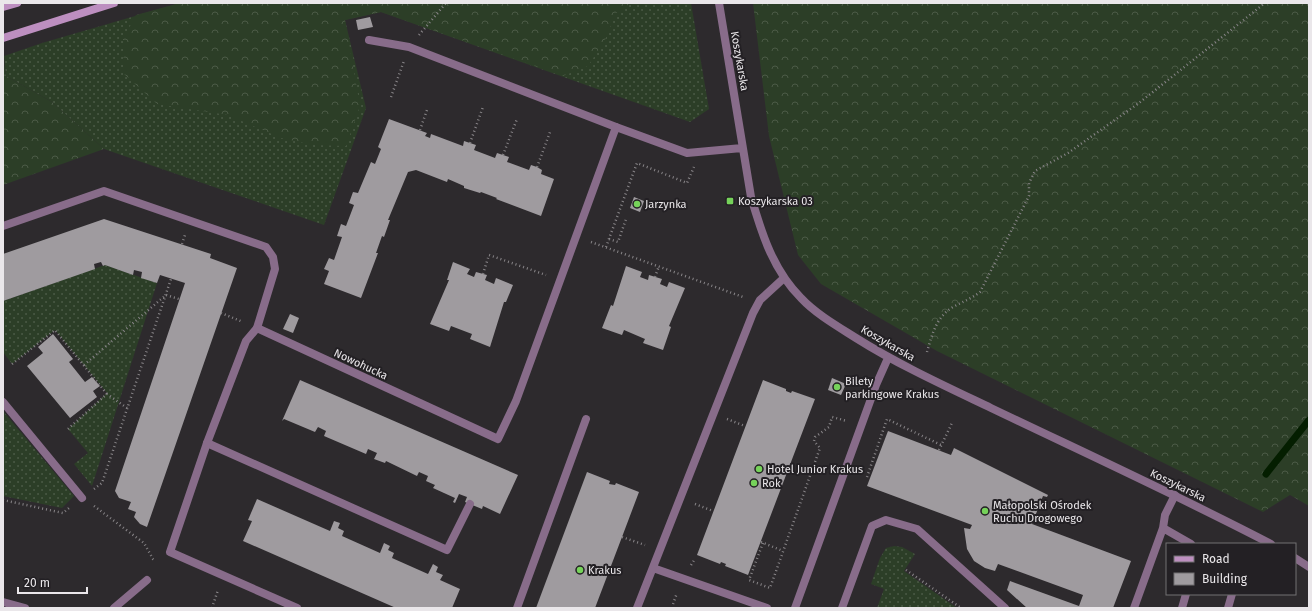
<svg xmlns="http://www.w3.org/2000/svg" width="1312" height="611" viewBox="0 0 1312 611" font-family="'Fira Sans',sans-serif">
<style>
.grass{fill:url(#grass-dots)}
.forest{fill:url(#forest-crowns)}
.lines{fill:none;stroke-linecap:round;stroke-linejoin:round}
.stream{stroke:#041e00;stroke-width:7}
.building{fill:#9f9b9f}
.path{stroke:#898689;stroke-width:2.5;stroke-dasharray:1 3;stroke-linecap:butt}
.lane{stroke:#886c8a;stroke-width:8}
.street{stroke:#886c8a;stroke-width:8}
.secondary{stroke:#bd8fc0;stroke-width:8}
.poi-dot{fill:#76d25a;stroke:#232024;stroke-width:1.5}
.labels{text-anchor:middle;stroke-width:4;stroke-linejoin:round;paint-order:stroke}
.street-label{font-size:11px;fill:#eae7ea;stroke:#232024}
.poi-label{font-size:11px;fill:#eae7ea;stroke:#232024;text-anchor:start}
</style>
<defs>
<pattern id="grass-dots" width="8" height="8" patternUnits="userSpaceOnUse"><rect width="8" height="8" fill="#2c3e27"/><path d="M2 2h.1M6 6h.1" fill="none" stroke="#4b5a46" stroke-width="1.8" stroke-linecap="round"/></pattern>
<pattern id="forest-crowns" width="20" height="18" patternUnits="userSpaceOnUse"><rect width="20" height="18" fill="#2c3e27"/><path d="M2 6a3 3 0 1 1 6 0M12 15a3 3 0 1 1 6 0" fill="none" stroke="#4b5a46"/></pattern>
</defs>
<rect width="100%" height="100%" fill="#2d2a2d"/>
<!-- grass -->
<path class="grass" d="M180,3H691L709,109L690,122L381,12L345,20L366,108L324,225L104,149L52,102L6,76L4,56L42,43Z
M105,265L157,283L92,486L74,464L88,453L68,429L107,393L55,330L12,364L3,352V301Z
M3,411L74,496L62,508L3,496Z
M894,546L902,547L915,554L904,571L957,608H877L884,589L871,584L880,558L886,548Z"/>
<!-- forest -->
<path class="forest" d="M180,3H631L616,13L605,40L588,66L563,76L381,12L345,20L360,106L346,146L313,145L281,138L228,115L157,104L124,74L123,39L136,15Z
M753,3H1309V506L1290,495L1263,512L937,351L821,284L798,255L769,136Z
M3,56L6,76L52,102L104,149L3,185Z"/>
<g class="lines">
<!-- stream -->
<path class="stream" d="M1266,474L1309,420"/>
</g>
<!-- building -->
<path class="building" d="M370,17L373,27L358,30L356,20Z
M389,119L427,133L425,136L430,138L431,134L463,146L464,141L476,145L474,150L495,158L497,153L509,157L507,162L529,170L531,165L537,167L542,170L541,174L554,179L541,216L496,199L497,198L481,192L480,193L464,188V186L448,179L447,182L416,170L408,172L388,220H390L384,237L382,236L376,253H378L361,298L324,284L329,271L324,269L329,258L334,260L342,237L337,236L341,224L346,226L354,205L349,203L353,192L358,193L371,162L375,164L381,149L378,147Z
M634,197L644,201L640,212L630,208Z
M104,219L211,254L210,258L237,268L147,527L140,524L134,517L136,512L128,509L131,502L119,498L115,491L185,283L160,275L157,283L141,278L142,272L134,270L133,275L105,265L103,266L101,262L94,264L95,269L3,301V254Z
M453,262L470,269L467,274L474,277L476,272L487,275L485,280L494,284L496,278L513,285L506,302H504L490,347L470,339L472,334L451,326L449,331L430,324L449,280H447Z
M626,266L642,272L640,277L648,280L649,275L662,279L660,284L667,287L669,282L685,288L669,326L671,327L663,350L643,343L645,339L624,330L622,335L602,328L611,305L613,306Z
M290,314L299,318L293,333L283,329Z
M53,334L73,359L69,362L85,382L92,377L100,386L93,391L97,397L70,418L27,366L43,353L38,347Z
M832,378L846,384L841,395L828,390Z
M300,380L518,475L500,514L483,506L482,509L465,502L467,497L459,494L455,503L453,502L455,498L433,488L435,485L426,481L428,476L419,472L417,476L386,461L385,463L374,459L377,453L368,449L366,454L324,436L326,431L318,427L315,432L284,419L282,421Z
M763,380L786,389V391L791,393L792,391L815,399L748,575L725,566L726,564L721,562L720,564L697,555Z
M888,431L951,455L954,448L1048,495L1047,497L1043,496L1032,524L1131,561L1113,608H1027L1007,590L1010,581L1079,606L1083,595L998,564L995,571L985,568L974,561L967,549L964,528L970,529L972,525L867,486Z
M587,472L610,481L609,484L615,485L616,483L639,492L622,537L595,608H536Z
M257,499L330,531L334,521L340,523L338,528L344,531L342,536L380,553L384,543L390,546L388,550L394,553L392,558L428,574L433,564L438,567L436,572L443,575L440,580L460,589L452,608H396L243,541L252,521L248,520Z"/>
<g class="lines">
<!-- path -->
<path class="path" d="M419,35L446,3
M391,97L404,61
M420,130L427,110
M470,143L483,107
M503,155L517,119
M537,167L550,132
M609,239L618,242L626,219
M591,242L743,297
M182,244L185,235
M606,247L637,163L687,183L694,167
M483,274L489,255L546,275
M655,277L659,266
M221,313L243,322
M927,352C932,335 936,317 953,307C962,302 971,299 980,292L1029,196V183L1035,171L1068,153L1139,103L1265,3
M12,364L55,330L107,394
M84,365L166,295L179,299
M727,419L745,426
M68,429L107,394L127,408
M939,450L952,423
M867,477L887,419L941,445
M94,489L102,483L171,279
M3,500L63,513L69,508
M695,504L713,511
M94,506L144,543L153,559L156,560
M622,537L645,545
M761,542L783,551
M763,543L749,580L770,588L820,448L814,441L815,437L829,427L832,417L847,421
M691,565L695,559
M906,570L961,608
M673,604L677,593
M212,608L218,590"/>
<!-- lane -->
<path class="lane" d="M369,40L409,47L616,127
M3,226L104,191L266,247L273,257L275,269L257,328
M3,402L82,498
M207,443L447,550L470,504
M1175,495L1165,515L1163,528L1191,544
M3,602L25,608
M114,608L147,580
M842,608L872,526L886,520L917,529L1005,608
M1134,608L1163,528
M1182,608L1186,594
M1228,608L1232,594"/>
<!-- street -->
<path class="street" d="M719,3L751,197C762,234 773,270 801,298C816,314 837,326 856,338C899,365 945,386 991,408C1085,453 1179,496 1271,544
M1295,558L1309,567
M653,568L767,608
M297,608L170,552L207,443L246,341L257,328L498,439L516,401L616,127L687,153L742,148
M517,608L586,419
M637,608L753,313L760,300L784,278
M795,608L876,385L888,358"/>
<!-- secondary -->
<path class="secondary" d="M3,7L17,3
M3,38L114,3"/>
</g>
<!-- markers -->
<g class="poi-dot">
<rect x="726" y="197" width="8" height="8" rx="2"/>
<circle cx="637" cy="204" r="4"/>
<circle cx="837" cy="387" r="4"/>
<circle cx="759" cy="469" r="4"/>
<circle cx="754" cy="483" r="4"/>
<circle cx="985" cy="511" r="4"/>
<circle cx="580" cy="570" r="4"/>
</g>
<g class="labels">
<!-- street labels -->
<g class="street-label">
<text transform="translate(740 61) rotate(80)" y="4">Koszykarska</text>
<text transform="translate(888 343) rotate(30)" y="4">Koszykarska</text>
<text transform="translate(361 364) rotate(25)" y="4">Nowohucka</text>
<text transform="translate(1178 485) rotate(26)" y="4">Koszykarska</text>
</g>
<!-- poi labels -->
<g class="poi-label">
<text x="738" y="205">Koszykarska 03</text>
<text x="645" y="208">Jarzynka</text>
<text x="845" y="385">Bilety<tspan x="845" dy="13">parkingowe Krakus</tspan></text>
<text x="767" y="473">Hotel Junior Krakus</text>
<text x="762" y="487">Rok</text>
<text x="993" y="509">Małopolski Ośrodek<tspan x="993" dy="13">Ruchu Drogowego</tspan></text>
<text x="588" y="574">Krakus</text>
</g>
</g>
<!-- border -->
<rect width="1312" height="611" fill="none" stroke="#eae7ea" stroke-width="8"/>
<!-- legend -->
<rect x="1166" y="543" width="130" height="52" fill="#232024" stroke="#737073"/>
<rect x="1174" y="556" width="20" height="6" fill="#bd8fc0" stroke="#737073"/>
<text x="1202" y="563" font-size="12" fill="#eae7ea">Road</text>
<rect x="1174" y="573" width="20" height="12" fill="#9f9b9f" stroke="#737073"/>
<text x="1202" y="583" font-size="12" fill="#eae7ea">Building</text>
<!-- scale -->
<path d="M18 587v6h69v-6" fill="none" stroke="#eae7ea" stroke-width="2"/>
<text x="24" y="587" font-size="12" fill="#eae7ea" stroke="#232024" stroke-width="3" paint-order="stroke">20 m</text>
</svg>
